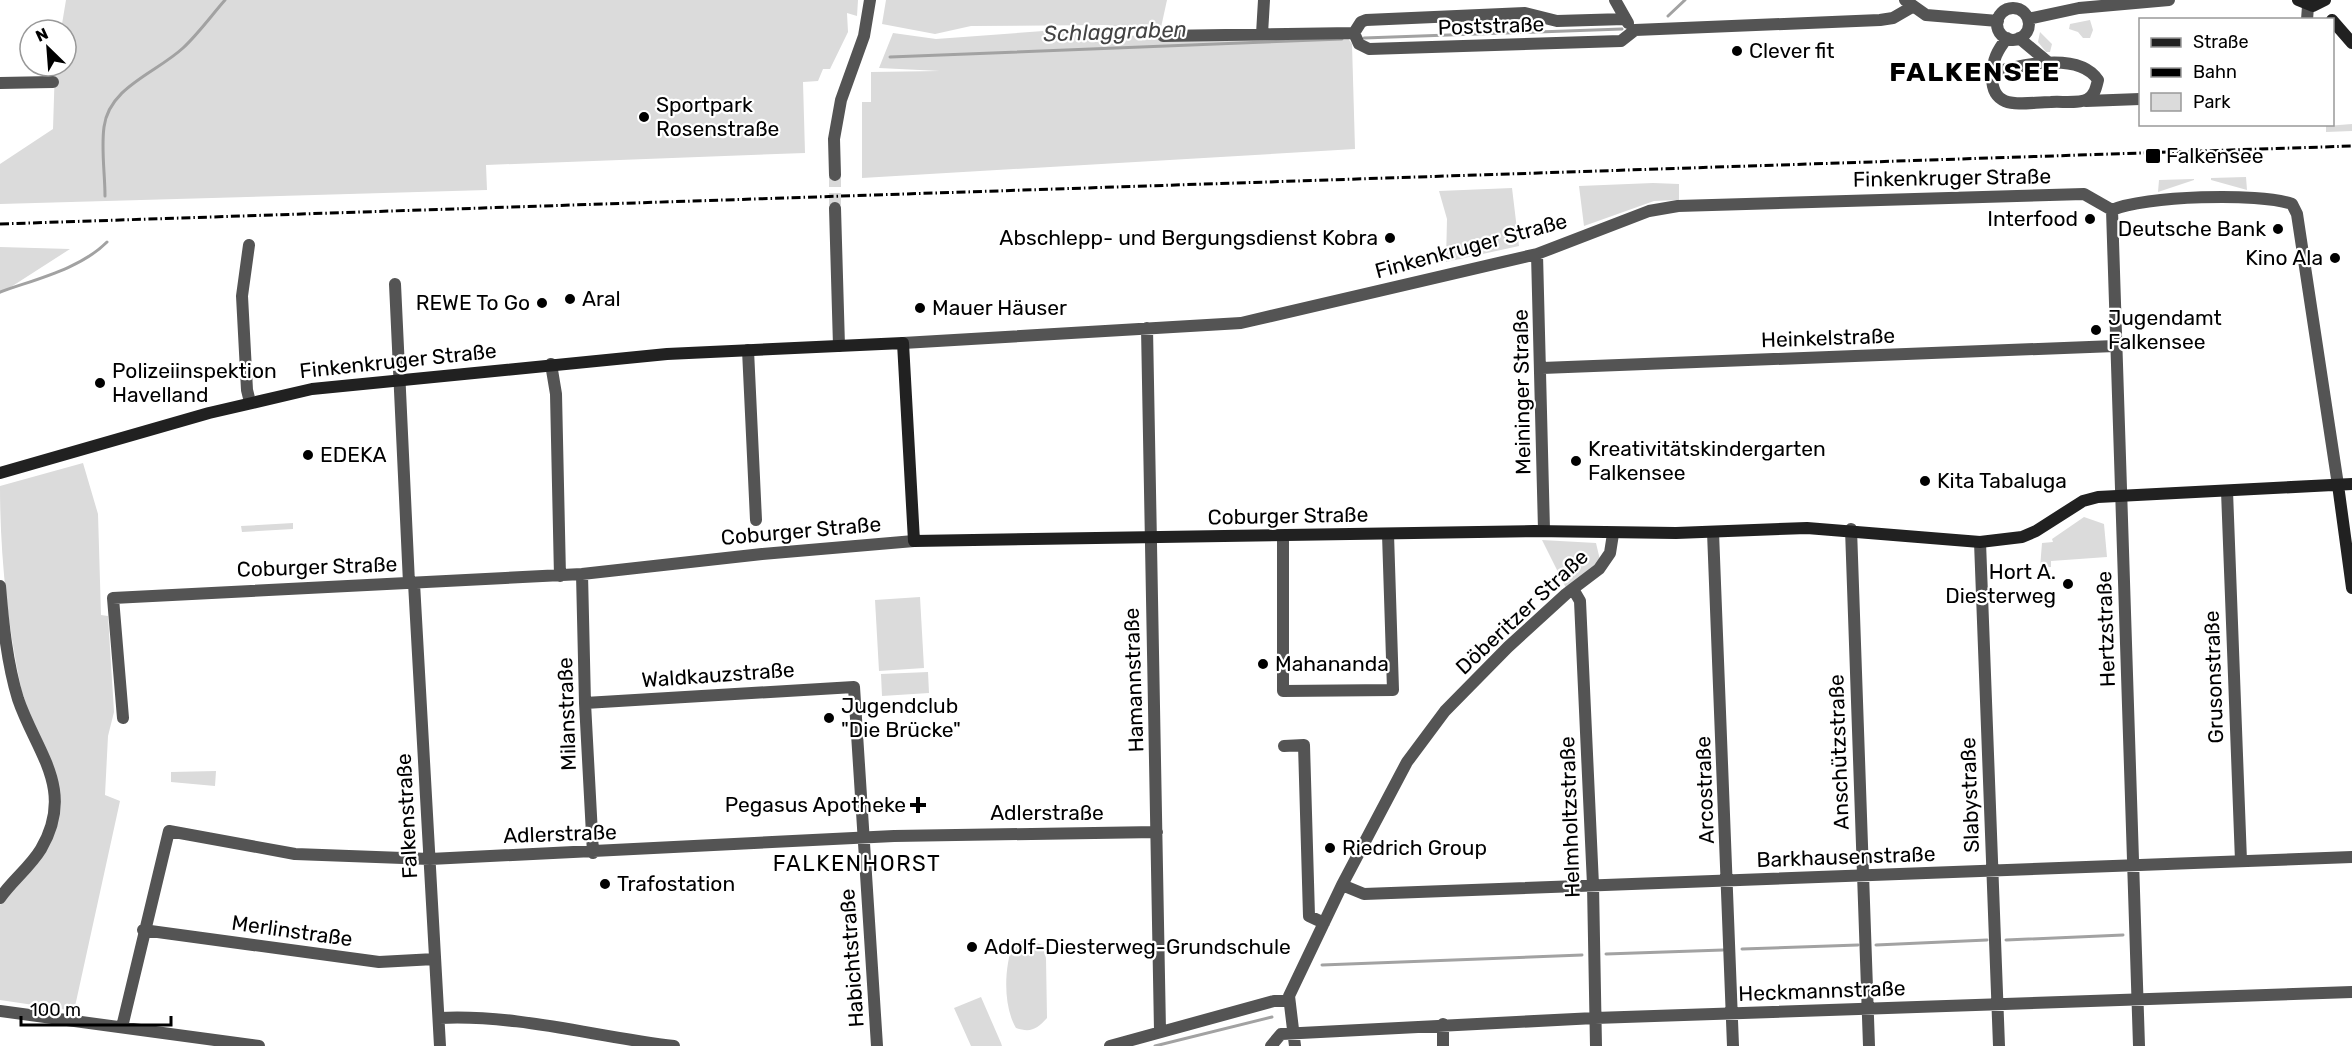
<svg xmlns="http://www.w3.org/2000/svg" width="2352" height="1046" viewBox="0 0 2352 1046" font-family="Rubik,sans-serif">
<style>
.green{fill:#dbdbdb}
.lines{fill:none;stroke-linecap:round;stroke-linejoin:round}
.stream{stroke:#a2a2a2;stroke-width:3}
.street-tunnel{stroke:#d9d9d9;stroke-width:12;stroke-dasharray:12 6;stroke-linecap:butt}
.street{stroke:#545454;stroke-width:12}
.secondary{stroke:#212121;stroke-width:12}
.rail{stroke:#000;stroke-width:3;stroke-dasharray:9 3 1.5 3;stroke-linecap:butt}
.poi-dot{fill:#000;stroke:#fff;stroke-width:2}
.labels{text-anchor:middle;stroke-width:4.5;stroke-linejoin:round;paint-order:stroke}
.street-label{font-size:21px;fill:#000;stroke:#fff}
.poi-label{font-size:21px;fill:#000;stroke:#fff;text-anchor:start}
.water-label{font-size:22px;font-style:italic;fill:#434343;stroke:#fff}
.neighbourhood-label{font-size:22px;letter-spacing:1.5px;fill:#000;stroke:#fff}
.district-label{font-size:27px;font-weight:bold;letter-spacing:1.5px;fill:#000;stroke:#fff}
</style>
<rect width="100%" height="100%" fill="#fff"/>
<!-- green -->
<path class="green" d="M66,0H858L857,16L847,13L848,32L830,69H823L818,81L803,82L805,153L486,165L487,190L0,204V164L53,129L55,66H66V30H61Z
M886,0H1167L1160,32L1106,25L971,26L935,34L882,24Z
M2090,20L2093,30L2090,38H2083L2078,32L2069,29L2070,24Z
M1057,30L1164,38L1345,34L1352,44L1355,149L862,178V102H871V72L940,71L879,68L893,33L936,39Z
M2040,32L2052,44L2050,52H2046L2038,42Z
M2352,124V131L2326,132V126Z
M2246,177L2247,190L2211,180V178Z
M2194,179V180L2158,192L2159,180Z
M1653,183L1679,184V200L1654,201L1584,226L1579,186Z
M1512,188L1519,246L1446,262L1447,219L1439,191Z
M0,247L70,249L0,294Z
M83,463L98,514L101,615L108,616L114,712L108,736L105,795L120,801L74,1011L0,1000V905L57,811C45,771 29,729 21,688C7,621 0,554 0,486Z
M2084,517L2104,524L2107,557L2051,561V567L2040,568L2042,543L2053,542L2052,539Z
M293,523V529L242,532L241,526Z
M1542,540L1596,543L1600,560L1590,571L1566,588Z
M920,597L924,668L879,671L875,600Z
M928,672L929,693L882,696L881,674Z
M216,771L215,786L171,782V772Z
M1027,939L1042,945L1046,958L1047,1018C1037,1029 1031,1033 1016,1028C1003,1006 1004,968 1013,944Z
M981,997L1001,1043L1002,1046H971L954,1008Z"/>
<g class="lines">
<!-- stream -->
<path class="stream" d="M1668,16L1685,0
M1364,38L1622,29
M890,57L1342,39
M105,196C105,174 101,149 104,127C109,87 156,73 183,48C198,34 211,16 225,0
M0,292C36,279 80,269 107,242
M2006,940L2123,935
M1876,945L1987,940
M1742,949L1858,945
M1606,954L1723,950
M1322,965L1582,955
M1155,1046L1272,1017"/>
<!-- street-tunnel -->
<path class="street-tunnel" d="M835,175V208"/>
<!-- street -->
<path class="street" d="M1615,0L1628,23
M1905,0L1926,15L1998,21
M1997 24a16 16 0 1 1 32 0a16 16 0 1 1-32 0Z
M1625,19L1557,21L1525,13L1366,20L1361,22L1354,33L1359,44L1369,49L1621,41L1635,30L1880,20L1893,18L1912,7
M2028,19L2079,8L2169,0
M2307,20L2308,6
M1262,34L1264,0
M1163,36L1354,33
M2019,38L2048,62
M1992,73C2020,65 2079,51 2098,80C2096,88 2095,94 2088,99C2079,104 2061,101 2051,102C2024,102 1991,113 1992,75C1993,59 1997,51 2007,38
M0,83L53,82
M2086,101L2140,99
M835,175L834,139L841,100L864,36L870,0
M835,208L839,346
M2112,210L2139,1046
M2112,210C2143,196 2259,192 2292,204L2297,214L2338,485
M249,245L242,296L247,390L250,402
M1537,254L1544,530
M395,284L409,583
M1147,328L1160,1031
M903,343L1241,323L1537,254L1649,211L1678,206L2084,194L2112,210
M748,350L756,520
M551,364L556,394L560,576
M1542,368L2115,346
M2227,491L2241,861
M1851,529L1869,1046
M1713,532L1733,1046
M1283,536V691L1393,690L1388,534
M1980,542L1999,1046
M582,574L585,703L593,853
M414,583L440,1046
M0,586C3,623 7,663 18,699C36,752 76,789 41,849C30,867 12,881 0,898
M1573,589L1580,601L1593,885L1596,1046
M585,703L854,687L877,1046
M123,718L113,598L582,574L762,554L914,541
M1284,746L1304,745L1309,916L1324,923
M1342,885L1364,894L2352,857
M143,930L379,962L435,959
M0,1011L259,1046
M439,1018C518,1014 596,1037 674,1046
M1443,1024V1046
M122,1027L169,831L295,854L430,859L894,836L1157,832
M1110,1046L1274,1001H1288
M1271,1046L1281,1034L1595,1018L2352,992
M1295,1046L1289,996L1342,885L1407,762L1445,711L1508,647L1566,594L1599,569L1610,553L1613,534"/>
<!-- secondary -->
<path class="secondary" d="M2298,0L2313,6L2325,0
M2332,20L2352,43
M0,473L209,413L312,389L667,354L903,343L914,541L1534,531L1676,533L1807,528L1980,542L2022,537L2036,531L2083,501L2098,497L2352,484
M2338,485L2352,588"/>
<!-- rail -->
<path class="rail" d="M0,224L2352,146"/>
</g>
<!-- markers -->
<g class="poi-dot">
<circle cx="1737" cy="51" r="6"/>
<circle cx="644" cy="117" r="6"/>
<rect x="2145" y="148" width="16" height="16" rx="3"/>
<circle cx="2090" cy="219" r="6"/>
<circle cx="2278" cy="229" r="6"/>
<circle cx="1390" cy="238" r="6"/>
<circle cx="2335" cy="258" r="6"/>
<circle cx="570" cy="299" r="6"/>
<circle cx="542" cy="303" r="6"/>
<circle cx="920" cy="308" r="6"/>
<circle cx="2096" cy="330" r="6"/>
<circle cx="100" cy="383" r="6"/>
<circle cx="308" cy="455" r="6"/>
<circle cx="1576" cy="461" r="6"/>
<circle cx="1925" cy="481" r="6"/>
<circle cx="2068" cy="584" r="6"/>
<circle cx="1263" cy="664" r="6"/>
<circle cx="829" cy="718" r="6"/>
<path d="M915 796h6v6h6v6h-6v6h-6v-6h-6v-6h6z"/>
<circle cx="1330" cy="848" r="6"/>
<circle cx="605" cy="884" r="6"/>
<circle cx="972" cy="947" r="6"/>
</g>
<g class="labels">
<!-- street labels -->
<g class="street-label">
<text transform="translate(1491 26) rotate(-2)" y="7">Poststraße</text>
<text transform="translate(1952 178) rotate(-1)" y="7">Finkenkruger Straße</text>
<text transform="translate(1471 246) rotate(-15)" y="7">Finkenkruger Straße</text>
<text transform="translate(1828 338) rotate(-2)" y="7">Heinkelstraße</text>
<text transform="translate(398 361) rotate(-6)" y="7">Finkenkruger Straße</text>
<text transform="translate(1522 392) rotate(-91)" y="7">Meininger Straße</text>
<text transform="translate(1288 516) rotate(-1)" y="7">Coburger Straße</text>
<text transform="translate(801 531) rotate(-5)" y="7">Coburger Straße</text>
<text transform="translate(317 567) rotate(-2)" y="7">Coburger Straße</text>
<text transform="translate(1522 612) rotate(-43)" y="7">Döberitzer Straße</text>
<text transform="translate(2106 629) rotate(-92)" y="7">Hertzstraße</text>
<text transform="translate(718 675) rotate(-4)" y="7">Waldkauzstraße</text>
<text transform="translate(2214 677) rotate(-92)" y="7">Grusonstraße</text>
<text transform="translate(1134 680) rotate(-92)" y="7">Hamannstraße</text>
<text transform="translate(567 714) rotate(-92)" y="7">Milanstraße</text>
<text transform="translate(1839 752) rotate(-92)" y="7">Anschützstraße</text>
<text transform="translate(1705 790) rotate(-92)" y="7">Arcostraße</text>
<text transform="translate(1970 795) rotate(-92)" y="7">Slabystraße</text>
<text x="1047" y="820">Adlerstraße</text>
<text transform="translate(407 816) rotate(-93)" y="7">Falkenstraße</text>
<text transform="translate(1570 817) rotate(-92)" y="7">Helmholtzstraße</text>
<text transform="translate(560 834) rotate(-2)" y="7">Adlerstraße</text>
<text transform="translate(1846 857) rotate(-2)" y="7">Barkhausenstraße</text>
<text transform="translate(292 931) rotate(8)" y="7">Merlinstraße</text>
<text transform="translate(852 958) rotate(-94)" y="7">Habichtstraße</text>
<text transform="translate(1822 991) rotate(-2)" y="7">Heckmannstraße</text>
</g>
<!-- poi labels -->
<g class="poi-label">
<text x="1749" y="58">Clever fit</text>
<text x="656" y="112">Sportpark<tspan x="656" dy="24">Rosenstraße</tspan></text>
<text x="2166" y="163">Falkensee</text>
<text x="2078" y="226" text-anchor="end">Interfood</text>
<text x="2266" y="236" text-anchor="end">Deutsche Bank</text>
<text x="1378" y="245" text-anchor="end">Abschlepp- und Bergungsdienst Kobra</text>
<text x="2323" y="265" text-anchor="end">Kino Ala</text>
<text x="582" y="306">Aral</text>
<text x="530" y="310" text-anchor="end">REWE To Go</text>
<text x="932" y="315">Mauer Häuser</text>
<text x="2108" y="325">Jugendamt<tspan x="2108" dy="24">Falkensee</tspan></text>
<text x="112" y="378">Polizeiinspektion<tspan x="112" dy="24">Havelland</tspan></text>
<text x="1588" y="456">Kreativitätskindergarten<tspan x="1588" dy="24">Falkensee</tspan></text>
<text x="320" y="462">EDEKA</text>
<text x="1937" y="488">Kita Tabaluga</text>
<text x="2056" y="579" text-anchor="end">Hort A.<tspan x="2056" dy="24">Diesterweg</tspan></text>
<text x="1275" y="671">Mahananda</text>
<text x="841" y="713">Jugendclub<tspan x="841" dy="24">"Die Brücke"</tspan></text>
<text x="906" y="812" text-anchor="end">Pegasus Apotheke</text>
<text x="1342" y="855">Riedrich Group</text>
<text x="617" y="891">Trafostation</text>
<text x="984" y="954">Adolf-Diesterweg-Grundschule</text>
</g>
<!-- water labels -->
<g class="water-label">
<text transform="translate(1115 31) rotate(-2)" y="8">Schlaggraben</text>
</g>
<!-- neighbourhood labels -->
<g class="neighbourhood-label">
<text x="857" y="871">FALKENHORST</text>
</g>
<!-- district labels -->
<g class="district-label">
<text x="1975" y="81">FALKENSEE</text>
</g>
</g>
<!-- legend -->
<rect x="2139" y="18" width="195" height="108" fill="#ffffff" stroke="#999999" stroke-width="1.5"/>
<rect x="2151" y="38" width="30" height="9" fill="#212121" stroke="#999999" stroke-width="1.5"/>
<text x="2193" y="48" font-size="18" fill="#000000">Straße</text>
<rect x="2151" y="68" width="30" height="9" fill="#000000" stroke="#999999" stroke-width="1.5"/>
<text x="2193" y="78" font-size="18" fill="#000000">Bahn</text>
<rect x="2151" y="93" width="30" height="18" fill="#dbdbdb" stroke="#999999" stroke-width="1.5"/>
<text x="2193" y="108" font-size="18" fill="#000000">Park</text>
<!-- north arrow -->
<g transform="translate(48 48) rotate(335)"><circle r="28" fill="#ffffff" stroke="#999999" stroke-width="1.5"/>
<path d="M0-4.5L10 22L0 15L-10 22Z" fill="#000000"/>
<text y="-9" font-size="16" font-weight="bold" text-anchor="middle" fill="#000000">N</text>
</g>
<!-- scale -->
<path d="M21 1016v9h150v-9" fill="none" stroke="#000000" stroke-width="3"/>
<text x="30" y="1016" font-size="18" fill="#000000" stroke="#ffffff" stroke-width="4.5" paint-order="stroke">100 m</text>
</svg>
